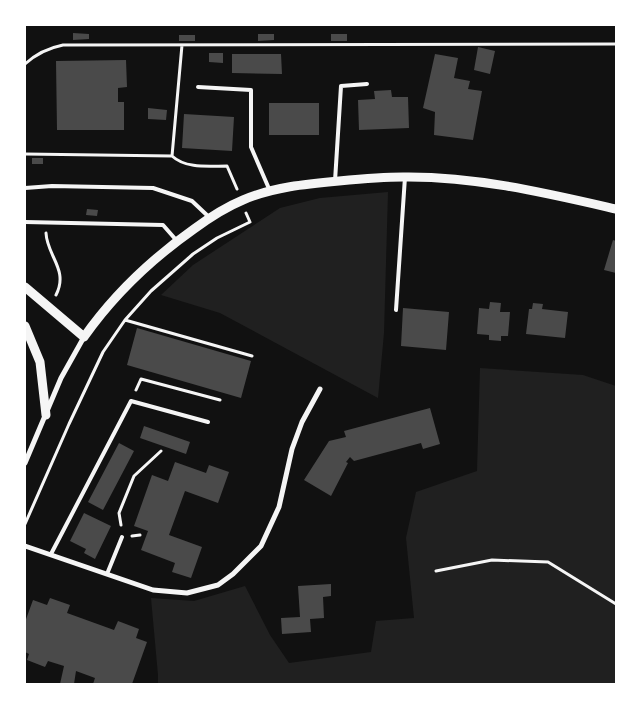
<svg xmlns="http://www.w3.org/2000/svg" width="641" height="709" viewBox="0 0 641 709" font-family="Inter,sans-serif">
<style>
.green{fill:#202020}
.building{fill:#4a4a4a}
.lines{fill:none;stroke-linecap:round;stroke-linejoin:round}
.path{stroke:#f5f5f5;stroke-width:3}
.service{stroke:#f5f5f5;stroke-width:4}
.minor{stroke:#f5f5f5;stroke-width:5}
.tertiary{stroke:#f5f5f5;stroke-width:9}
</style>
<rect width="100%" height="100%" fill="#111"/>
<!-- green -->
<path class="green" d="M388,192L384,333L378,398L220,313L161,295L193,265L280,208L320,198Z
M480,368L583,375L616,386V684H158V675L151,598L194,601L245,586L270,635L289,663L371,652L376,621L414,618L406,538L416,492L477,471Z"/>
<!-- building -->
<path class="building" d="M73,33L89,34V39L73,40Z
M258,34H274V40L258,41Z
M331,34H347V41H331Z
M179,35H195V41H179Z
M478,47L495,51L490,74L474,70Z
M209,53H223V63L209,62Z
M232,54H281L282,74L232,73Z
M435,54L458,58L454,78L470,81L468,89L482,91L473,140L434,135L435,112L423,108Z
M126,60L127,87L118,88V102H124V130H57L56,61Z
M391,90L392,97H408L409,128L359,130L358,100L375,99L374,91Z
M269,103H319V135H269Z
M148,108L167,110L166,120L148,119Z
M184,114L234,117L232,151L182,148Z
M32,158H43V164H32Z
M87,209L98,210L97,216L86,215Z
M613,240L616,241V273L604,270Z
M490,302L501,303L500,312H510L508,336H501V341L489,340V335L477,334L479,308L489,309Z
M533,303L543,304L542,309L568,312L565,338L526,334L529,309H532Z
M403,308L449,312L446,350L401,346Z
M137,328L251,361L241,398L127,365Z
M430,408L440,444L423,449L421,443L354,461L350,457L346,462L348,463L331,496L304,480L329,441L346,437L344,431Z
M144,426L190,442L186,454L140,438Z
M119,443L134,451L103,510L88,502Z
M175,462L206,473L209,465L229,472L218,503L185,491L169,535L202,547L191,578L172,572L175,563L141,550L148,531L134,526L152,475L168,481Z
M84,513L111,526L95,559L84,553L86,549L70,541Z
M331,584V596L323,597L324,618L310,619L311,632L282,634L281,618L300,617L298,586Z
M50,598L70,605L67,613L114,630L118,621L139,629L136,638L147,642L132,684H93L95,678L76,671L74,684H60L64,666L48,661L45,667L27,660L29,654L25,652V622L33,600L47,605Z"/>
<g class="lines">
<!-- path -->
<path class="path" d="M182,45L172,156C186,169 209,166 227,166L237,189
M25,64C37,53 48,48 63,45L616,44
M25,154L172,156
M46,233C47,256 69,270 56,295
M125,320L252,356
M136,390L141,379L220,400
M25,524L69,424L103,352L125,320L151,291L193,254L217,238L250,222L246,213
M121,525L119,513L134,476L161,451
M132,536L140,535
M436,571L492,560L548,562L616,604"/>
<!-- service -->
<path class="service" d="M198,87L251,90V147L270,191
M335,181L341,86L367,84
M25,188L52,186L153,188L192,201L210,218
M25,222L163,225L177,241
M396,310L405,177
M51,554L131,401L208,422
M107,574L122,537"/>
<!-- minor -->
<path class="minor" d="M25,463L61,378L84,337
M25,546L153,590L187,593L218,585L233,574L261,546L279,507L292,449L302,422L320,389"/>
<!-- tertiary -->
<path class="tertiary" d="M25,287L84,337C115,293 150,260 194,229C209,218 226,207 243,200C273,187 306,184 339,181C360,179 382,177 403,177C475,176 546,193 616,209
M25,326L40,362L46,415"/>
</g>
<!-- border -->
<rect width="641" height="709" fill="none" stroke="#ffffff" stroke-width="52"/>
</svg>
